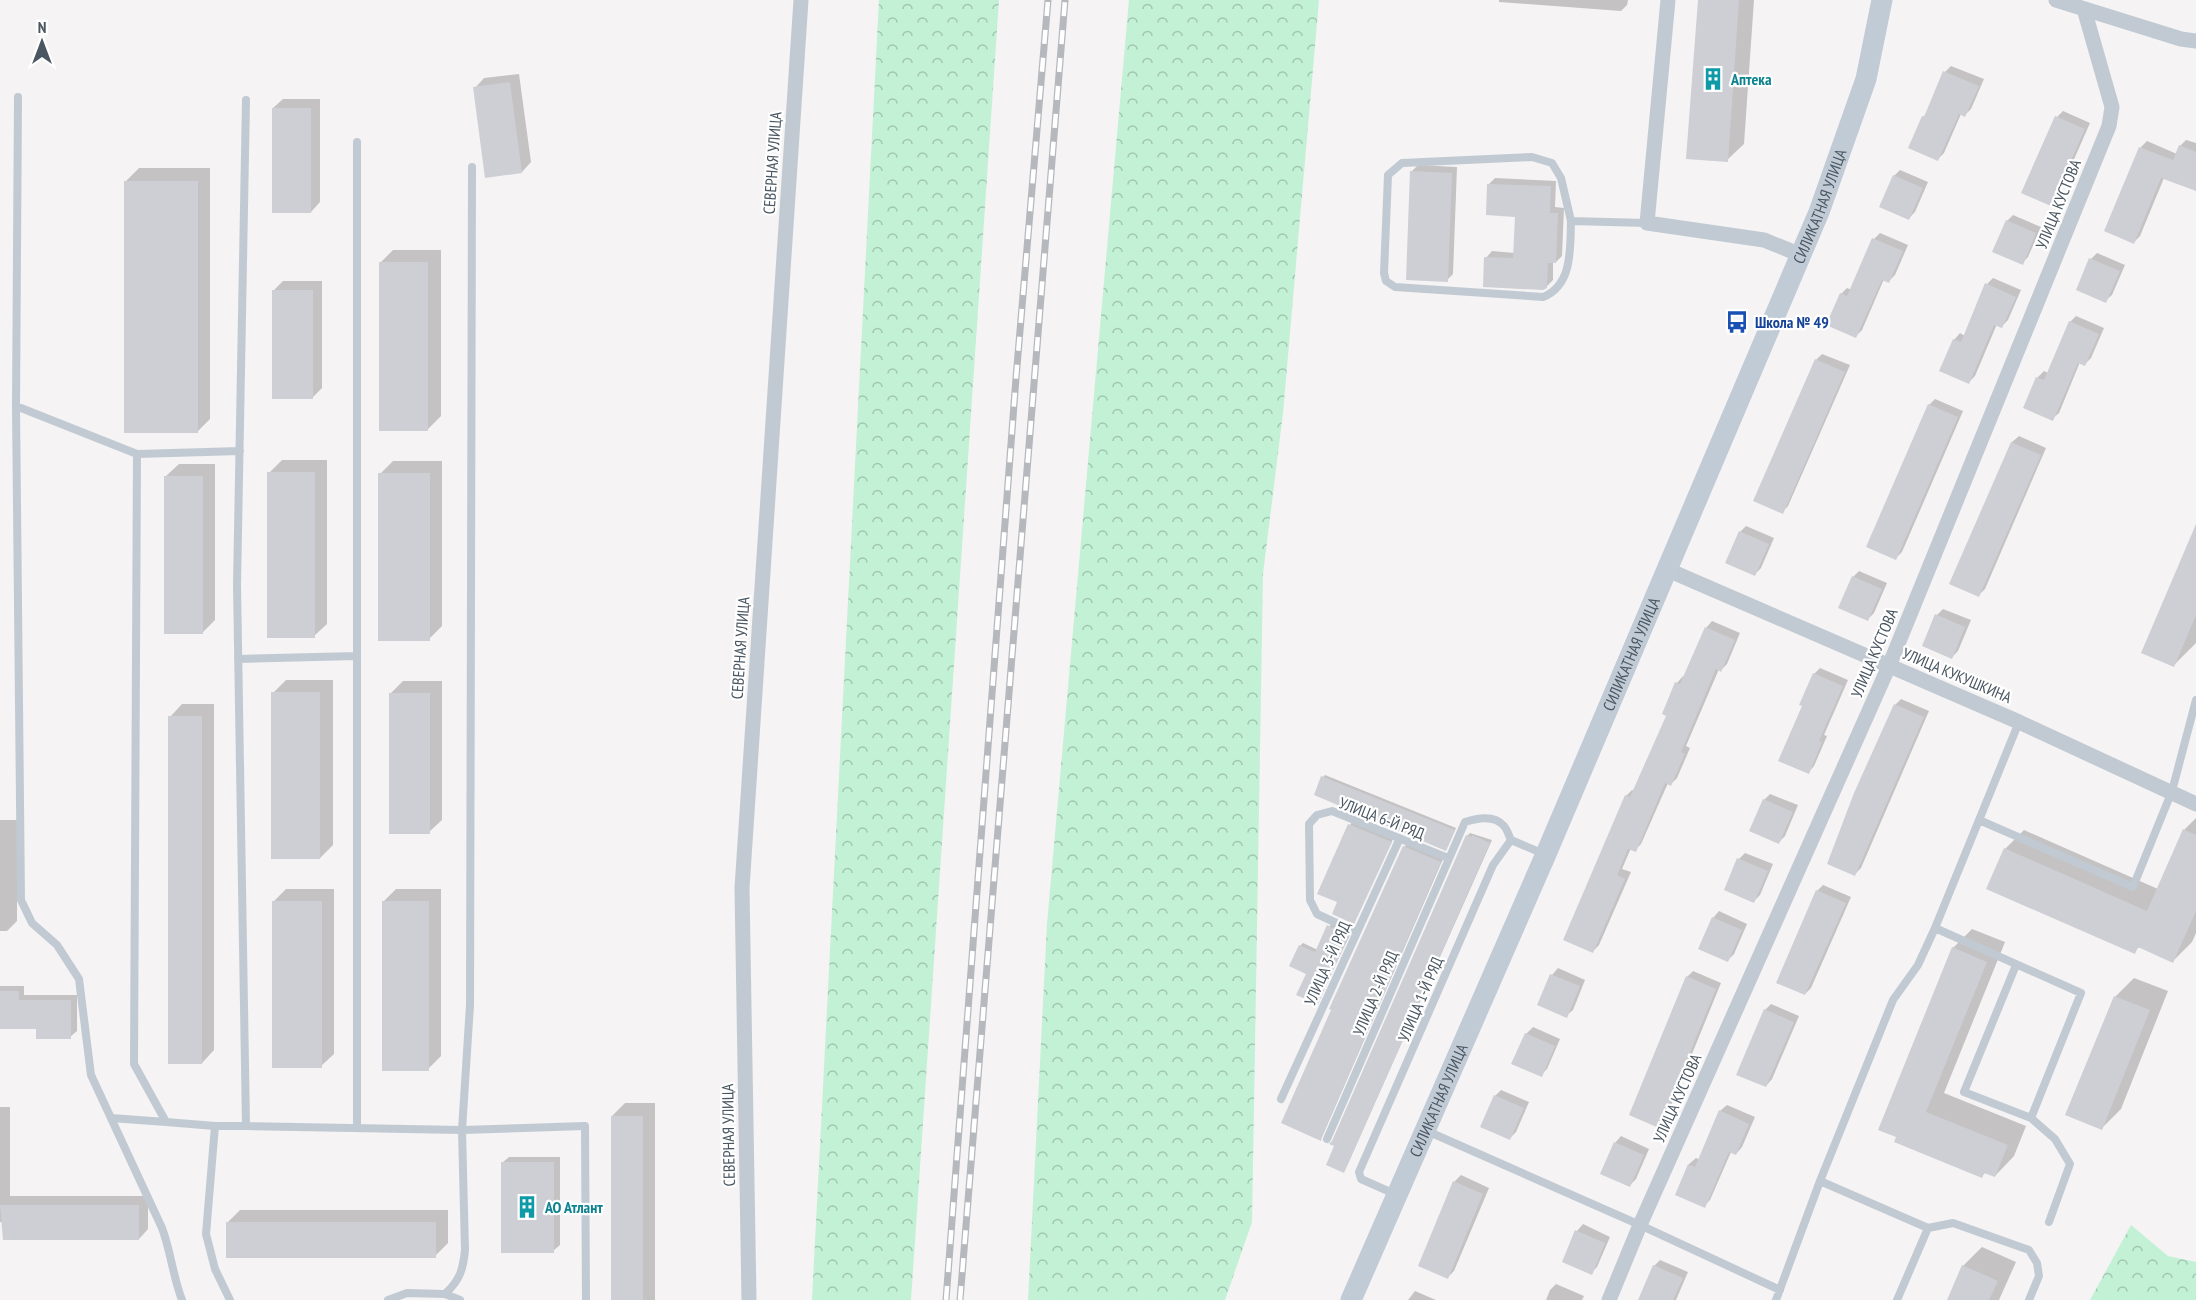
<svg xmlns="http://www.w3.org/2000/svg" width="2196" height="1300" viewBox="0 0 2196 1300" font-family="'PT Sans Narrow',sans-serif">
<style>
.forest{fill:url(#forest-crowns)}
.shadow{fill:#0003}
.building{fill:#cdcfd5}
.lines{fill:none;stroke-linecap:round;stroke-linejoin:round}
.lane{stroke:#c1cad2;stroke-width:8}
.street{stroke:#c1cad2;stroke-width:15}
.secondary{stroke:#c1cbd6;stroke-width:21}
.rail-casing{stroke:#b5b8bd;stroke-width:7}
.rail{stroke:#fff;stroke-width:4.5;stroke-dasharray:14;stroke-linecap:butt}
.labels{text-anchor:middle;stroke-width:4.5;stroke-linejoin:round;paint-order:stroke}
.culture-label{font-size:16px;font-weight:bold;fill:#0d838f;stroke:#fff;text-anchor:start}
.street-label{font-size:16px;fill:#4a5661;stroke:#fff}
.transit-label{font-size:16px;font-weight:bold;fill:#164399;stroke:#fff;text-anchor:start}
</style>
<defs>
<pattern id="forest-crowns" width="20" height="18" patternUnits="userSpaceOnUse" patternTransform="scale(1.5)"><rect width="20" height="18" fill="#c3f1d5"/><path d="M2 6a3 3 0 1 1 6 0M12 15a3 3 0 1 1 6 0" fill="none" stroke="#a0c6b0"/></pattern>
</defs>
<rect width="100%" height="100%" fill="#f5f3f3"/>
<!-- forest -->
<path class="forest" d="M879,0H999L911,1300H812Z
M1129,0H1319L1283,413L1263,574L1252,1222L1225,1300H1028L1047,924Z
M2131,1225L2168,1256L2196,1262V1300H2090Z"/>
<!-- shadow -->
<path class="shadow" d="M1499,0H1628L1627,5L1621,11L1499,2Z
M1699,0H1754L1744,144L1727,160Z
M1951,66L1984,79L1971,109L1965,115L1961,114L1944,153L1938,159L1923,117L1928,112L1945,72Z
M519,74L531,162L522,172L475,88L484,78Z
M283,99H320V202L311,212L273,108Z
M2063,111L2090,123L2057,198L2051,204L2057,117Z
M2186,140L2196,143V187L2164,178L2140,236L2134,242L2106,230L2141,147L2147,141L2177,154L2180,146Z
M1418,165L1457,167L1453,274L1447,280L1411,172Z
M139,168H210V419L197,432L126,181Z
M1900,170L1928,182L1915,212L1909,218L1894,176Z
M1495,178L1556,181L1555,207L1564,208L1562,256L1556,262H1553V280L1546,287L1486,258L1492,251L1515,253L1516,215L1489,184Z
M2013,215L2041,227L2028,257L2022,263L2007,221Z
M1880,233L1908,245L1895,275L1889,281L1884,279L1862,330L1856,336L1841,294L1847,288L1852,290L1874,239Z
M393,250H441V416L428,429L380,263Z
M2097,253L2125,265L2112,295L2105,301L2091,259Z
M1993,278L2021,290L2008,320L2002,326L1997,324L1975,376L1969,382L1954,340L1960,333L1965,336L1987,284Z
M283,281H322V388L312,398L273,291Z
M2076,316L2104,328L2091,358L2085,364L2080,362L2059,413L2052,419L2025,407L2038,377L2044,371L2048,373L2070,322Z
M1822,354L1850,365L1788,506L1782,512L1816,360Z
M1935,399L1963,411L1902,552L1896,558L1929,405Z
M2019,436L2046,448L1985,589L1979,595L1951,583L2012,442Z
M282,460H327V624L314,636L269,473Z
M393,461H442V626L429,639L380,474Z
M179,464H215V620L202,633L166,476Z
M1746,526L1774,538L1761,568L1755,574L1740,532Z
M2196,528V643L2174,665Z
M1859,571L1887,583L1874,613L1868,619L1853,577Z
M1943,609L1971,620L1958,651L1952,657L1937,615Z
M1712,621L1740,633L1727,664L1721,670L1719,669L1686,746L1690,748L1677,778L1671,784L1668,783L1641,844L1635,850L1631,848L1622,869L1631,872L1599,945L1593,951L1626,796L1632,790L1635,791L1668,715L1664,713L1677,683L1683,676L1685,677L1706,628Z
M1820,668L1848,680L1824,735L1827,736L1814,766L1808,773L1804,705L1814,674Z
M286,680H333V845L320,858L273,693Z
M403,681H442V820L429,832L390,694Z
M1901,699L1929,711L1861,868L1855,874L1895,705Z
M182,704H214V1050L202,1063L170,717Z
M1325,775L1456,828L1448,846L1446,849L1323,777Z
M1770,794L1798,805L1785,836L1779,842L1764,800Z
M2196,818V933L2192,942L2173,961L2140,946L2134,952L2005,849L2024,830L2158,889L2184,830Z
M0,820H17V921L7,931H0Z
M1352,822L1393,839L1354,923L1339,901L1350,825Z
M1470,833L1492,840L1346,1168L1467,836Z
M1407,844L1443,859L1321,1139L1404,847Z
M1745,853L1773,864L1760,895L1754,901L1739,859Z
M1823,885L1851,897L1811,988L1805,994L1817,891Z
M286,889H334V1054L321,1066L273,902Z
M396,889H441V1056L428,1069L383,902Z
M1719,911L1747,924L1734,954L1728,960L1713,918Z
M1331,924L1351,933L1317,1002L1300,946L1303,943L1318,950Z
M1972,929L2005,942L1944,1093L2026,1126L2014,1156L1995,1176L1986,1172L1982,1176L1897,1136L1953,948Z
M1558,968L1585,980L1573,1010L1566,1016L1539,1005L1552,975Z
M1693,971L1721,983L1665,1120L1659,1126L1687,977Z
M2134,978L2168,991L2121,1109L2102,1128L2115,997Z
M0,986H24V995H77V1031L70,1037L38,1028H0Z
M1771,1004L1799,1016L1772,1079L1766,1086L1765,1010Z
M1533,1027L1560,1039L1547,1069L1541,1075L1513,1064L1526,1034Z
M1501,1090L1529,1102L1516,1132L1510,1138L1495,1096Z
M625,1103H655V1300H612V1116Z
M1727,1105L1755,1117L1742,1147L1736,1154L1731,1152L1710,1200L1704,1206L1677,1194L1689,1164L1696,1158L1700,1160L1720,1111Z
M0,1107H10V1196H148V1229L139,1239L0,1222Z
M1621,1136L1649,1149L1636,1179L1630,1185L1615,1143Z
M509,1157H560V1245L553,1251L502,1163Z
M1461,1175L1489,1188L1454,1271L1448,1277L1420,1265L1455,1181Z
M240,1210H448V1243L435,1256L227,1223Z
M1583,1224L1610,1237L1597,1267L1591,1273L1564,1261L1577,1231Z
M1982,1247L2016,1262L1999,1300H1948L1963,1266Z
M1660,1260L1688,1272L1676,1300H1640L1654,1266Z
M1556,1284L1584,1296L1582,1300H1546L1550,1290Z
M1415,1291L1436,1300H1408Z"/>
<!-- building -->
<path class="building" d="M1698,0H1739L1728,162L1686,159Z
M1943,71L1979,86L1965,117L1959,114L1938,161L1908,148L1922,116L1924,117Z
M510,82L522,173L485,178L473,87Z
M272,108H311V213H272Z
M2055,116L2085,129L2051,206L2021,193Z
M2179,145L2196,152V191L2161,178L2134,244L2104,231L2139,147L2173,160Z
M1410,171L1452,173L1448,282L1406,280Z
M1893,175L1923,188L1909,220L1879,207Z
M124,181H198V433H124Z
M1487,184L1551,186L1550,213H1558L1556,263H1548L1547,288L1543,290L1483,287L1484,257L1513,258L1515,217L1486,215Z
M2006,220L2036,233L2023,265L1992,252Z
M1872,238L1903,251L1889,283L1882,280L1856,338L1826,325L1840,293L1847,296Z
M2089,258L2120,271L2106,303L2076,290Z
M379,262H428V431H379Z
M1985,283L2016,297L2002,328L1994,325L1969,384L1939,371L1953,339L1961,342Z
M272,290H313V399H272Z
M2069,321L2099,334L2085,366L2078,363L2053,421L2023,408L2036,377L2044,380Z
M1815,359L1845,372L1783,514L1753,501Z
M1928,404L1958,417L1896,560L1866,547Z
M2011,442L2041,455L1979,597L1949,584Z
M267,472H315V638H267Z
M378,473H430V641H378Z
M164,476H203V634H164Z
M2196,524V615L2174,667L2141,653Z
M1739,531L1769,544L1755,576L1725,563Z
M1852,576L1882,589L1868,621L1838,608Z
M1935,614L1965,627L1952,659L1922,646Z
M1705,627L1735,640L1721,672L1716,669L1681,752L1685,754L1671,786L1665,783L1636,852L1628,849L1617,875L1625,879L1593,953L1563,940L1625,795L1630,797L1666,716L1662,714L1675,682L1680,684Z
M1813,673L1843,686L1819,741L1822,742L1809,774L1778,761L1802,706L1799,705Z
M271,692H320V859H271Z
M389,693H430V834H389Z
M1894,704L1924,717L1855,876L1827,864L1854,793Z
M168,716H202V1064H168Z
M1321,776L1455,830L1446,851L1314,795Z
M1763,799L1793,812L1779,844L1749,831Z
M1348,824L1392,842L1354,924L1332,914L1337,902L1317,894Z
M2183,829L2196,835V911L2173,963L2138,947L2135,954L1986,889L2004,848L2147,911Z
M1466,835L1472,837V835L1490,843L1344,1173L1326,1165L1334,1146L1329,1144L1332,1141Z
M1403,846L1441,862L1322,1137L1321,1141L1281,1123L1331,1010L1329,1009Z
M1737,858L1768,871L1754,903L1724,890Z
M1816,890L1846,903L1805,995L1776,983Z
M272,901H322V1068H272Z
M382,901H429V1071H382Z
M1712,917L1742,930L1728,962L1698,949Z
M1327,925L1349,935L1318,1004L1296,995L1306,974L1289,966L1299,945L1315,952Z
M1952,947L1987,962L1926,1112L2008,1145L1995,1177L1984,1173L1982,1178L1894,1142L1896,1137L1878,1130Z
M1550,974L1580,986L1567,1018L1537,1005Z
M1686,976L1716,989L1659,1128L1629,1115Z
M0,991H19V1000H71V1039H36V1029H0Z
M2114,996L2150,1010L2102,1130L2065,1115Z
M1764,1009L1794,1022L1766,1087L1736,1075Z
M1525,1033L1555,1046L1542,1077L1511,1064Z
M1494,1095L1524,1108L1510,1140L1480,1127Z
M1719,1110L1749,1124L1736,1155L1729,1152L1705,1208L1675,1195L1688,1164L1695,1167Z
M611,1116H643V1300H611Z
M1614,1142L1644,1155L1630,1187L1600,1174Z
M501,1162H554V1253H501Z
M1453,1181L1483,1194L1448,1279L1418,1266Z
M0,1205H139V1240H3Z
M226,1222H436V1258H226Z
M1575,1230L1605,1243L1592,1275L1562,1262Z
M1653,1265L1683,1278L1673,1300H1638Z
M1962,1265L1998,1281L1989,1300H1947Z"/>
<g class="lines">
<!-- lane -->
<path class="lane" d="M18,97L16,406L137,454L134,1064L166,1122L215,1126H246
M246,100L237,585L246,1126L462,1130L465,1250C463,1270 460,1280 445,1294L407,1293L388,1300
M357,142V1128
M472,167L470,1005L462,1130L585,1126L586,1300
M1571,221C1570,248 1573,285 1543,297L1395,287L1386,281L1384,273L1388,175L1402,163L1532,157L1552,163L1561,178L1571,221L1647,223
M16,406L21,900L32,923L57,945L79,979L91,1075L162,1228C171,1252 173,1277 182,1300
M137,454L240,451
M238,659L357,656
M1979,820L2133,887L2172,791L2196,700
M1935,928L2081,993L2031,1118L1964,1092L2016,965
M1356,932L1317,914L1310,900L1309,824L1317,815L1332,811L1448,858
M1281,1099L1400,838
M111,1118L166,1122
M2031,1118L2055,1139L2070,1164L2049,1222
M215,1126L206,1234L215,1269L230,1300
M1427,1131L1640,1225L1780,1290
M1327,1139L1465,822C1477,818 1494,814 1504,826C1507,829 1509,836 1511,840L1544,854
M1820,1181L1928,1228L1897,1300
M1397,1195L1361,1179L1359,1172L1493,865L1511,840
M1928,1228L1953,1223L2029,1250L2037,1263L2039,1276L2029,1300
M445,1294L460,1300
M1776,1300L1820,1181L1893,1000L1918,965L1935,928L2019,722"/>
<!-- street -->
<path class="street" d="M1668,0L1647,223L1764,240L1801,255
M2056,0L2181,39L2196,41
M1668,570L2019,722L2196,804
M749,1300L742,888L801,0
M1609,1300L1640,1225L1889,666L2109,126L2112,107L2084,9"/>
<!-- secondary -->
<path class="secondary" id="s1" d="M1351,1300L1546,854L1819,212L1866,79L1882,0"/>
<!-- rail casing -->
<g class="rail-casing">
<path id="rail" d="M946,1300L1016,378L1048,0
M960,1300L1065,0"/>
</g>
<!-- rail -->
<use href="#rail" class="rail"/>
</g>
<!-- icons -->
<defs>
<g id="building-bare" transform="scale(1.8)"><path d="M-4-6H4V6H1V3H-1V6H-4ZM-2.5-4.3h1.7v1.8h-1.7ZM.8-4.3h1.7v1.8H.8ZM-2.5-1h1.7V.8h-1.7ZM.8-1h1.7V.8H.8Z" fill="#0f9aa8" stroke="#fff" stroke-width="2.5" paint-order="stroke"/></g>
<g id="bus-bare" transform="scale(1.8)"><path d="M-5-6H5V4H4V6H2V4H-2V6H-4V4H-5ZM-3.5-4V0h7V-4ZM-3.5 1.2v1.5H-2V1.2ZM2 1.2v1.5H3.5V1.2Z" fill="#1a4fb4" stroke="#fff" stroke-width="2.5" paint-order="stroke"/></g>
</defs>
<g fill-rule="evenodd">
<use href="#building-bare" x="1713" y="79"/>
<use href="#bus-bare" x="1737" y="322"/>
<use href="#building-bare" x="527" y="1207"/>
</g>
<g class="labels">
<!-- culture labels -->
<g class="culture-label">
<text x="1731" y="85">Аптека</text>
<text x="545" y="1213">АО Атлант</text>
</g>
<!-- street labels -->
<g class="street-label">
<text transform="translate(772 163) rotate(-86)" y="6">СЕВЕРНАЯ УЛИЦА</text>
<text transform="translate(2058 204) rotate(-68)" y="6">УЛИЦА КУСТОВА</text>
<text dy="6" stroke="none"><textPath href="#s1" startOffset="1190">СИЛИКАТНАЯ УЛИЦА</textPath></text>
<text transform="translate(740 648) rotate(-86)" y="6">СЕВЕРНАЯ УЛИЦА</text>
<text transform="translate(1874 653) rotate(-67)" y="6">УЛИЦА КУСТОВА</text>
<text dy="6" stroke="none"><textPath href="#s1" startOffset="704">СИЛИКАТНАЯ УЛИЦА</textPath></text>
<text transform="translate(1957 675) rotate(23)" y="6">УЛИЦА КУКУШКИНА</text>
<text transform="translate(1382 818) rotate(21)" y="6">УЛИЦА 6-Й РЯД</text>
<text transform="translate(1327 963) rotate(-66)" y="6">УЛИЦА 3-Й РЯД</text>
<text transform="translate(1375 993) rotate(-67)" y="6">УЛИЦА 2-Й РЯД</text>
<text transform="translate(1420 999) rotate(-67)" y="6">УЛИЦА 1-Й РЯД</text>
<text transform="translate(1677 1098) rotate(-66)" y="6">УЛИЦА КУСТОВА</text>
<text dy="6" stroke="none"><textPath href="#s1" startOffset="218">СИЛИКАТНАЯ УЛИЦА</textPath></text>
<text transform="translate(728 1135) rotate(-91)" y="6">СЕВЕРНАЯ УЛИЦА</text>
</g>
<!-- transit labels -->
<g class="transit-label">
<text x="1755" y="328">Школа № 49</text>
</g>
</g>
<!-- north arrow -->
<g transform="translate(42 42)" stroke="#ffffff" stroke-width="4.5" paint-order="stroke">
<path d="M0-4.5L10 22L0 15L-10 22Z" fill="#4a5661"/>
<text y="-9" font-size="16" font-weight="bold" text-anchor="middle" fill="#4a5661">N</text>
</g>
</svg>
